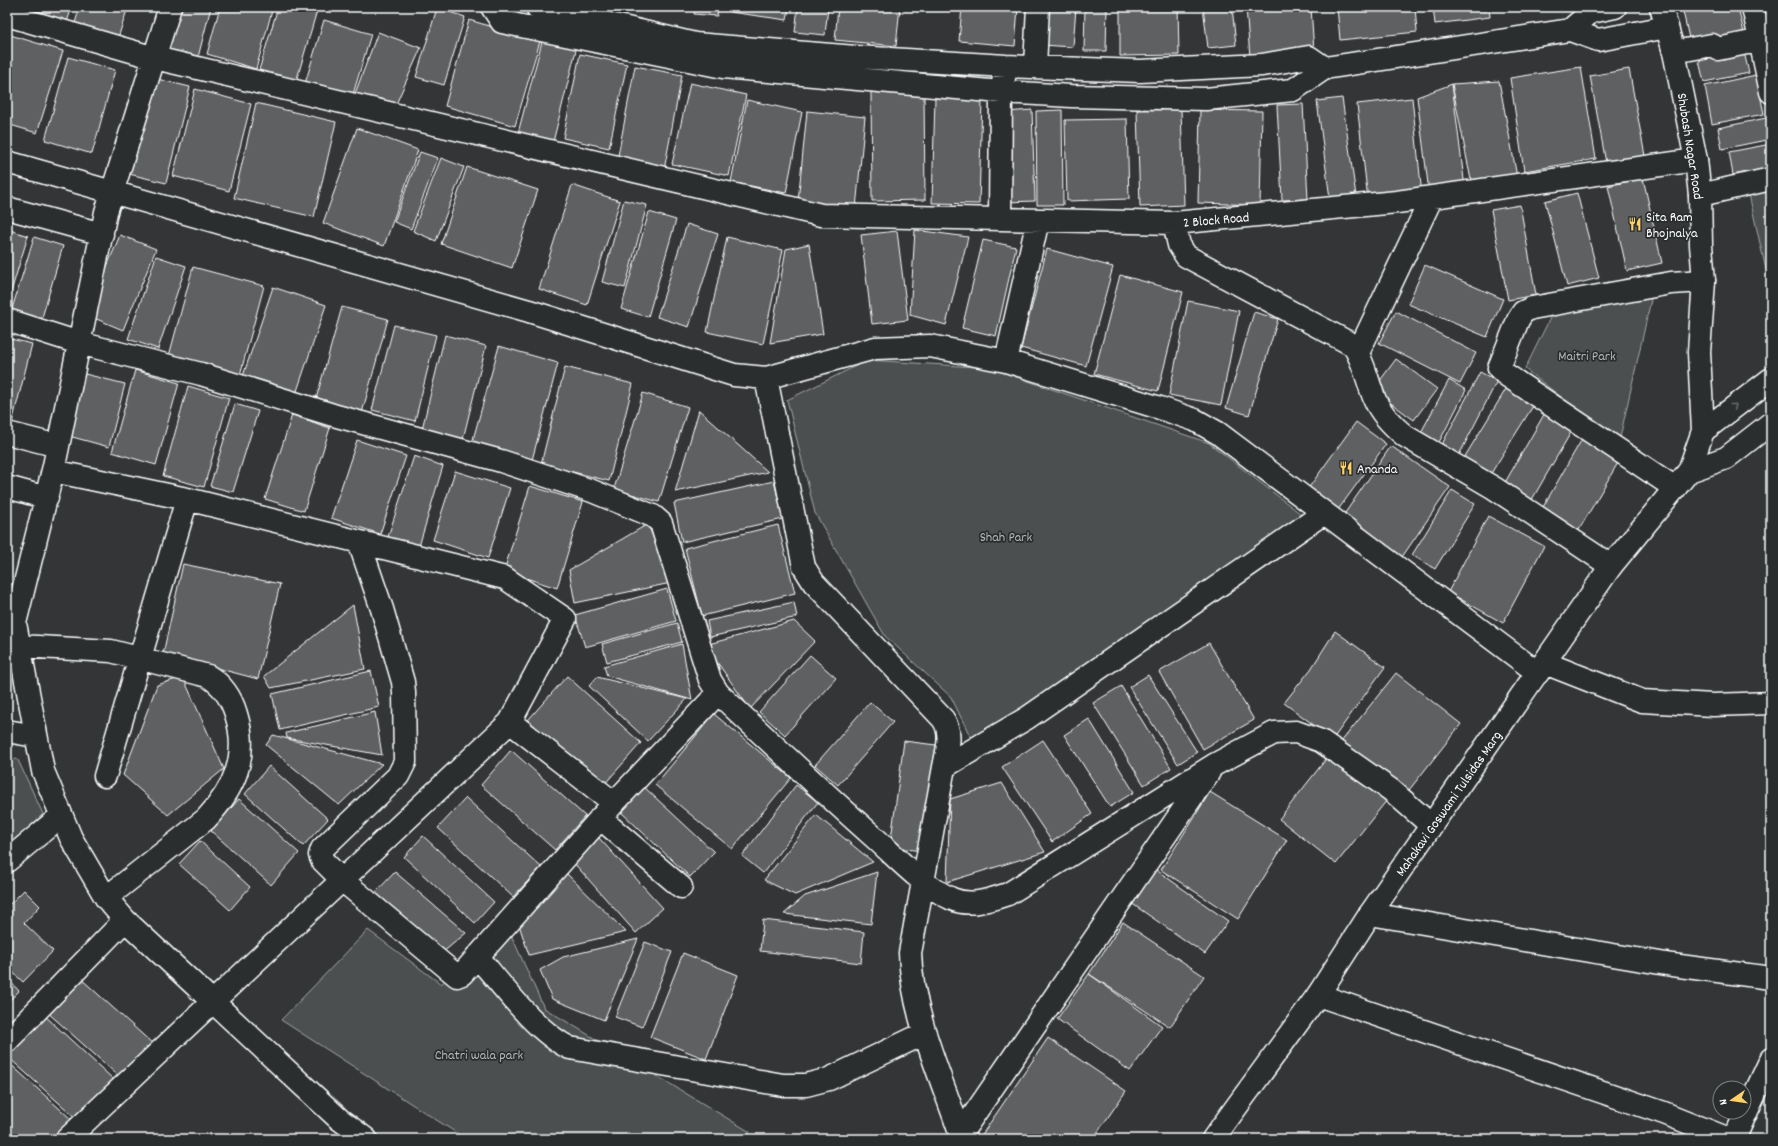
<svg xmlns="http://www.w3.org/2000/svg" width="1778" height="1146" viewBox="0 0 1778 1146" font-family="Dekko,sans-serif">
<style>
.green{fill:#4c4f50;stroke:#a6a7a8}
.building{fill:#5f6162;stroke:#fff}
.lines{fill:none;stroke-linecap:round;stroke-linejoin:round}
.street-casing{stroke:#fff;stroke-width:25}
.secondary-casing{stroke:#fff;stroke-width:25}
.street{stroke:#2a2d2e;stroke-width:22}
.secondary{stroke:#2a2d2e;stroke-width:22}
.oneway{stroke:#6a6c6d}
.labels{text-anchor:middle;stroke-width:3.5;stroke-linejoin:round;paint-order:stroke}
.street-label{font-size:14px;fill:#fff;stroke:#2a2d2e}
.poi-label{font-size:14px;fill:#fff;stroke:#2a2d2e;text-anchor:start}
.park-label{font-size:14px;fill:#b7b9b9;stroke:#2a2d2e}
</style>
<rect width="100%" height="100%" fill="#333536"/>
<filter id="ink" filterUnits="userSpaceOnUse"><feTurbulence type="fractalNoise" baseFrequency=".025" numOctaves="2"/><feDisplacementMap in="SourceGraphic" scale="8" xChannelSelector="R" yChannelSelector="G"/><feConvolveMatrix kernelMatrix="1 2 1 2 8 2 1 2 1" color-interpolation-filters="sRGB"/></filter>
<g filter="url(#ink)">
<!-- green -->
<path class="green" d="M1771,184V292L1748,190Z
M1653,291L1619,442L1525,369L1554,310Z
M868,360L990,368L1209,443L1310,521L972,740L951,697L885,636L815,513L787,400Z
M7,756L18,760L43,814L7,848Z
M508,928L544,1008L750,1132L745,1139H466L281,1020L368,930L441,984Z"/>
<!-- building -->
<path class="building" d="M20,7H72L67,22Z
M80,7H128L118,38L74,26Z
M179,7H211L197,61L167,53Z
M220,7H273L256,69L207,54Z
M278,7H318L296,82L259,70Z
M695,7H718L717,16L694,14Z
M731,7H789L787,20L730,12Z
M798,7H828L825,35L795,32Z
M838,7H900L896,46L835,40Z
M962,7H1018L1015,46L959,41Z
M1045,7H1076L1073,47L1042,45Z
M1085,7H1107L1106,51H1084Z
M1120,7H1178L1179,55L1120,56Z
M1203,7H1232L1236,45L1208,48Z
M1246,7H1311L1314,52L1250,57Z
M1337,7H1415L1417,32L1340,40Z
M1433,7H1489L1490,17L1435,24Z
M1682,7H1738L1744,33L1691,47Z
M437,8L465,17L444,85L416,77Z
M324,20L371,34L351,101L304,87Z
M469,20L540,41L515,126L445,106Z
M378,32L421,48L396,104L353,99Z
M7,34L63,51L37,133L7,124Z
M544,34L578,42L553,142L518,133Z
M1744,52L1749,73L1704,82L1699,61Z
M580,54L627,64L609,148L563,138Z
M68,57L115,70L92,154L45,140Z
M635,66L682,75L664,170L617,161Z
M1581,67L1596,159L1524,171L1510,78Z
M1629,69L1645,156L1606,163L1590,76Z
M1756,75L1764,114L1712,124L1705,86Z
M149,77L190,87L166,183L125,173Z
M1499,81L1517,177L1472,185L1452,84Z
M690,83L746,95L729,176L672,164Z
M1452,84L1465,188L1429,192L1417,97Z
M195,89L251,104L229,191L173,176Z
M924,91L925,200L872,201L871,92Z
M935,98L982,100L979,204L932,203Z
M1342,98L1356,196L1330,199L1317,101Z
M1412,98L1422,195L1368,200L1357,104Z
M747,100L802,112L786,193L731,182Z
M256,103L336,122L314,217L234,198Z
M1303,104L1308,199L1282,200L1277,105Z
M1181,109L1184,205L1140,207L1137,110Z
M1032,110L1035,201L1006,202V112Z
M1062,110L1063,205H1037L1036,111Z
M1200,110L1262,111L1260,205L1198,203Z
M807,111L865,117L856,208L798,202Z
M1771,117V139L1722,149L1718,128Z
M1127,119L1129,199L1067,201L1065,120Z
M357,128L418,150L384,246L323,223Z
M1771,144V168L1733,175L1729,152Z
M420,152L438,158L411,229L394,222Z
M441,158L464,167L436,241L413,231Z
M467,167L538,190L512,268L441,244Z
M1643,178L1662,263L1627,271L1608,186Z
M572,185L620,201L587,305L539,289Z
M1577,193L1599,278L1567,286L1545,201Z
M624,200L647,205L625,288L602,282Z
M1520,205L1536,295L1508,300L1491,210Z
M649,212L676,220L648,317L621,309Z
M687,224L718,234L689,327L657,317Z
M7,229L28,236L7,305Z
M915,230L968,237L946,325L910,315Z
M897,231L908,320L872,324L861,235Z
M120,235L156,249L123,330L87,315Z
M34,237L63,246L41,321L11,312Z
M727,237L783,250L763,344L707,332Z
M983,240L1016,247L996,336L962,328Z
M809,244L823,334L770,343L786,249Z
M1047,249L1113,267L1086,366L1021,348Z
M156,256L186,266L158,349L128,339Z
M1425,265L1503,299L1487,337L1408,304Z
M193,267L264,286L240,375L169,356Z
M1120,275L1183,292L1158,391L1094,374Z
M273,287L326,305L296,394L243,376Z
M1188,301L1239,311L1221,405L1169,395Z
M342,307L388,319L362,413L316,399Z
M1396,311L1476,353L1460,384L1379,343Z
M1254,312L1278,319L1249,415L1226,408Z
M394,325L436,335L415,421L372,410Z
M445,335L486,346L463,439L422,429Z
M7,338L32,344L12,423L7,422Z
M499,346L558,363L532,460L472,443Z
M1396,359L1437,389L1414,420L1373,390Z
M565,367L633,384L609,481L541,464Z
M135,370L179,383L156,465L112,452Z
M1480,372L1497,381L1457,459L1439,450Z
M81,373L125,384L109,447L65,435Z
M1449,380L1466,390L1435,450L1417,440Z
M188,386L229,398L204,487L163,476Z
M1506,389L1533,406L1490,475L1464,458Z
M643,393L688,407L659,502L614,489Z
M235,404L258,411L233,492L210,486Z
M699,410L768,472L675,492Z
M1546,411L1574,427L1530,503L1503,486Z
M292,415L330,428L304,511L265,499Z
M1356,422L1386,444L1335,514L1305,493Z
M1582,439L1619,461L1576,535L1539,514Z
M357,440L406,456L380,534L331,518Z
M1391,446L1450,487L1402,557L1343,516Z
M414,456L443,466L417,553L386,543Z
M455,471L510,488L488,558L433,540Z
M774,481L783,519L682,542L674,503Z
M530,486L583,502L557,588L504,571Z
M1452,490L1475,504L1435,569L1412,555Z
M1488,516L1544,546L1503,623L1448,592Z
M648,524L671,583L575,603L569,570Z
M778,525L795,593L702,616L685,548Z
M183,564L280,584L258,679L163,654Z
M667,589L676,621L585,647L575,615Z
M794,602L797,617L710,637L707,621Z
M353,605L365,669L271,688L264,676Z
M794,621L815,641L750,709L705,645Z
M677,623L682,642L607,662L602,644Z
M1335,631L1385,667L1333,739L1284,703L1311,669Z
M1209,643L1254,720L1203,749L1159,672Z
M682,644L692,700L607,676L604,666Z
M810,655L836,678L785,735L759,712Z
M371,671L379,707L280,730L272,694Z
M1396,673L1461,724L1406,794L1341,742Z
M1148,675L1197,752L1178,764L1129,687Z
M567,676L641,743L602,787L528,720Z
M183,677L224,769L168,815L123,775L157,685Z
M597,677L687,699L648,741L589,686Z
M1121,686L1171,768L1144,785L1093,703Z
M870,702L893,722L838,785L815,765Z
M375,712L382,755L287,738L286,733Z
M714,714L791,778L732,849L655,785Z
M1089,719L1134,792L1110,807L1064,735Z
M273,735L382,764L339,805L266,745Z
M1043,740L1092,814L1052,842L1002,767Z
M904,741L936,745L922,851L890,847Z
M511,750L585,816L555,850L481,785Z
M1330,754L1387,800L1336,864L1279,819Z
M269,766L328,819L303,846L245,794Z
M1002,783L1045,852L947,882L950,799Z
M796,785L818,802L763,873L742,856Z
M644,787L714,852L690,877L621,812Z
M1210,792L1287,840L1238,919L1161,870Z
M466,798L541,867L513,897L438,828Z
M239,799L299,853L271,885L211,831Z
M816,815L873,862L795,895L764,880Z
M423,836L494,902L475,923L404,857Z
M599,838L663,908L636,933L573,862Z
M200,841L250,887L230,910L179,864Z
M1155,869L1228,921L1205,954L1131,903Z
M395,872L466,933L442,953L375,893Z
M877,872L871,924L784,914L805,896Z
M567,874L626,932L529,955L519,925L532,904Z
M24,890L40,906L24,923L53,951L23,982L7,967V907Z
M763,920L864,932L861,963L760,951Z
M1123,922L1204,976L1170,1027L1089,974Z
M638,939L604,1020L552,999L540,970L563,957Z
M645,942L672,952L642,1027L615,1017Z
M683,953L738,975L706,1059L650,1037Z
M1089,974L1162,1026L1130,1071L1057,1019Z
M78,976L154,1045L123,1080L46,1011Z
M7,978L19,991L7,1003Z
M43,1014L114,1080L78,1120L7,1056V1053Z
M1048,1038L1126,1091L1093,1139H979Z
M7,1061L72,1120L54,1139H14L7,1133Z"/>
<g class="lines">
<!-- street casing -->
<g class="street-casing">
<path id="street" d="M170,7L106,212L54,466L15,623L43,771L71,838L106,898L125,920L212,1001L339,1119L366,1139
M492,7L502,22L723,67L1001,92L1071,96L1206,99L1293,90L1325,68
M537,7L695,44L856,57L1006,66L1140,71L1262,65L1309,57L1325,68L1570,30L1591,12L1615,7
M1753,7L1771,92
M7,15L155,58L821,215L1174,223L1397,202L1696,160
M1570,30L1598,40L1667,27
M1674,52L1712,45L1718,49L1761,40
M1035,66L1038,7
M7,162L529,311L734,375L766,378L875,348L930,346L1006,361L1160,408L1195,420L1218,433L1538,673
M1700,195L1771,179
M7,208L102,234
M1000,219L1001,92L1004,78
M1174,223L1179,245L1186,256L1353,345C1364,361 1367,381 1375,400C1381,414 1393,426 1405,436L1494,488L1611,566
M7,320L79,343L201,374L333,415L501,461L592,491L653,516L661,523L710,680L718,693C770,742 822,791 876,839C899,860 923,886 952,899C970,907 990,900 1008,894L1214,765L1274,733L1296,732L1321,741L1391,790L1432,826
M1358,353L1432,197
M1006,361L1038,220
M766,378L804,567L814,583L943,719C953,733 947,751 944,767L910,953C912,1017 942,1078 962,1139
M7,433L58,446
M53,471L187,499L505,578L565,619L510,722L67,1139
M7,487L47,498
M1675,488L1505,374L1499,368L1518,320L1523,312L1532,308L1671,283L1704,281
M359,542L382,609L403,682L404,692L405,762L398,776L322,849L320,855L322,860L342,880L457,976L462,974L614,803L718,693
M20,646L111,651L208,676C223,685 231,697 236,714C249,756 235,788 206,819L106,898
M1545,663L1642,701L1713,705L1771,703
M510,722L614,803
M7,731L35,736
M944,767L1027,718L1324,513
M105,776L187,499
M600,818L681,887
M7,861L61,816
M1370,914L1672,965L1771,978
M477,956C501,984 537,1033 570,1048L783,1085H806L829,1079L925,1033
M1318,995L1664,1113L1729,1139
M7,1041L125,920
M960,1135L1209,772
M1734,1139L1771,1059"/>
</g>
<!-- secondary casing -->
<g class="secondary-casing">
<path id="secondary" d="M1661,7L1674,52L1696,160L1700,195L1701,245L1704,281L1699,352L1703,431
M1689,471L1726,458L1771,423
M1213,1139L1318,995L1370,914L1611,566L1689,471L1703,431L1771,379"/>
</g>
<!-- street -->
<use href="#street" class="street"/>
<!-- secondary -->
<use href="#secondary" class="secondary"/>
</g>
<!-- one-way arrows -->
<defs><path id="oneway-chevron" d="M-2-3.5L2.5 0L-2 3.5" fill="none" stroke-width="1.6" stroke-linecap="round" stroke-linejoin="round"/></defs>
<use class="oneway" href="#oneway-chevron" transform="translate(1734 406) rotate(-39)"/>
</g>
<!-- icons -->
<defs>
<g id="restaurant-bare" transform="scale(1.08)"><path d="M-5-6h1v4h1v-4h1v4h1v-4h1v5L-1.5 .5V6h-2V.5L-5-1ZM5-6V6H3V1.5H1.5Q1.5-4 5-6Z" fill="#ffd166" stroke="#2a2d2e" stroke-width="2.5" paint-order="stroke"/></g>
</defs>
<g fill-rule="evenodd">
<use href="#restaurant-bare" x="1635" y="224"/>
<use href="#restaurant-bare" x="1346" y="468"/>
</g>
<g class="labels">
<!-- street labels -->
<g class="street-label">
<text transform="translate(1691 146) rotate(81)" y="5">Shubash Nagar Road</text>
<text transform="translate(1216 219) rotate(-5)" y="5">2 Block Road</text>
<text transform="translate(1448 803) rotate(-55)" y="5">Mahakavi Goswami Tulsidas Marg</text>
</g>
<!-- poi labels -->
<g class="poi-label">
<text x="1646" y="221">Sita Ram<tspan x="1646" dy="16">Bhojnalya</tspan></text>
<text x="1357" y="473">Ananda</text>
</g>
<!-- park labels -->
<g class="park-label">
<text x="1587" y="360">Maitri Park</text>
<text x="1006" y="541">Shah Park</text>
<text x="479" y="1059">Chatri wala park</text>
</g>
</g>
<!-- margin -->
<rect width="1778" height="1146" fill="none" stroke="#2a2d2e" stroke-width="24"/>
<rect x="12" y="12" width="1754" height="1122" fill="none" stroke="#fff" stroke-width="1.5" filter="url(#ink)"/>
<!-- north arrow -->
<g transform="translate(1732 1100) rotate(257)"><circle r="19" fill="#2a2d2e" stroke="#7f8182"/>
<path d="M0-3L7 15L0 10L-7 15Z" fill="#ffd166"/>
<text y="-6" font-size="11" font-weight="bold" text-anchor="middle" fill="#ffffff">N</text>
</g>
</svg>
